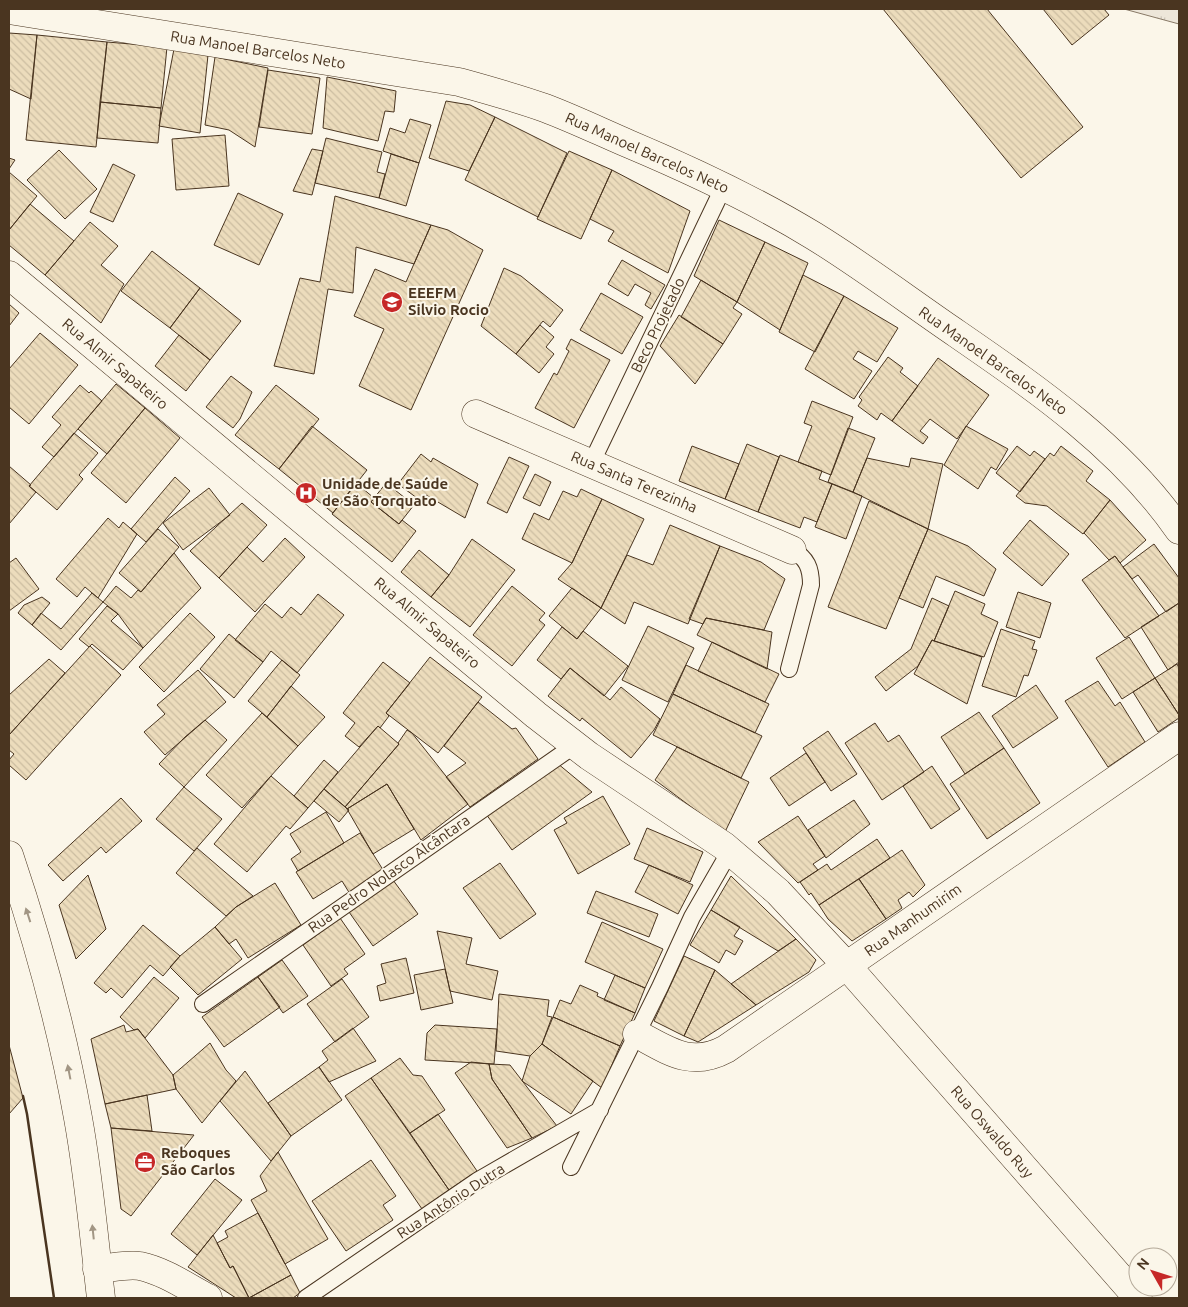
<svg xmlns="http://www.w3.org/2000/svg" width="1188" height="1307" viewBox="0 0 1188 1307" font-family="Ubuntu,sans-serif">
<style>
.grass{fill:url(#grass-tufts);stroke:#887966}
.building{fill:url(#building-back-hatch);stroke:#4a3520}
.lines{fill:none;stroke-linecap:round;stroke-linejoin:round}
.lane-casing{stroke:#4a3520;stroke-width:18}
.street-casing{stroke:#4a3520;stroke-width:29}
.secondary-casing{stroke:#4a3520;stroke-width:29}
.lane{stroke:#fbf6e9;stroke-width:16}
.street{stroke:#fbf6e9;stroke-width:28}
.secondary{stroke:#fbf6e9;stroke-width:28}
.wall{stroke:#4a3520;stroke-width:2.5}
.oneway{fill:#a29684}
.labels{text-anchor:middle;stroke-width:4;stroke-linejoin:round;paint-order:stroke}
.street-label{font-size:15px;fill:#4a3520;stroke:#fbf6e9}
.poi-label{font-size:15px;font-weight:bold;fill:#4a3520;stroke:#fbf6e9;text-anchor:start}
</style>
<defs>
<pattern id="grass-tufts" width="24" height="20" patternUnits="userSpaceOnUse" patternTransform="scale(1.25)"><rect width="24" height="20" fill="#ede6d9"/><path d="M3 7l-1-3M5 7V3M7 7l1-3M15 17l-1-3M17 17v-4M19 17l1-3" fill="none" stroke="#cdc6ba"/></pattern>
<pattern id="building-back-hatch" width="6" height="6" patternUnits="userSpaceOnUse" patternTransform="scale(1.25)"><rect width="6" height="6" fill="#ecdcbc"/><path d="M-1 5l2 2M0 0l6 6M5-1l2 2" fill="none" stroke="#ccbda1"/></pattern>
</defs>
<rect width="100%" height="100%" fill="#fbf6e9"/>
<!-- grass -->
<path class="grass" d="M1124,9H1179V24Z"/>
<!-- building -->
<path class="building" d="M883,9H987L1083,127L1021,178Z
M1043,9H1104L1109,15L1072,45Z
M9,33L37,35L31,99L9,89Z
M37,35L107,42L96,147L26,140Z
M107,42L167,47L161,108L100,102Z
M174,49L208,55L200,133L159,126Z
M215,57L268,68L255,147L229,130L205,125Z
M268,70L320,78L312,134L259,127Z
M327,77L396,91L394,112L385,111L378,141L323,128Z
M446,101L470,105L495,117L469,171L429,158Z
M100,102L161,108L158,143L97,138Z
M495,117L567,153L538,217L465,180Z
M410,119L431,125L419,163L383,151L390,128L405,133Z
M225,135L229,186L176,190L172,139Z
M326,138L382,152L377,172L385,174L379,198L315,183Z
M312,149L323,151L312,195L293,191Z
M59,150L97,189L65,219L27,180Z
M569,151L612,170L581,239L537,219Z
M391,154L419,163L406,206L379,198Z
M9,158L15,160L9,169Z
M113,164L135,175L113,222L90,212Z
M612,170L690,211L668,273L608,241L614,231L590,219Z
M9,172L37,196L9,230Z
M238,193L283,214L259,265L214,245Z
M335,196L431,225L414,264L356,247L353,293L328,289L314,374L274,366L300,278L320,282Z
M30,204L74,241L45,275L9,245V230Z
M719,220L765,242L737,302L694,276Z
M90,222L118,246L101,265L124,284L101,323L45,275Z
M431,225L448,230L483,250L411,410L359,386L384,329L354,316L375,269L406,282Z
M765,242L808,263L780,330L737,302Z
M152,251L200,288L170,328L121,291Z
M622,260L665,285L651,309L645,305L651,293L635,284L628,296L608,284Z
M504,268L521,276L563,310L550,327L543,321L516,354L481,326Z
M803,275L844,296L815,352L779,332Z
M701,280L737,302L733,308L742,314L723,344L681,317Z
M200,288L241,321L210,360L170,328Z
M601,293L643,317L622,354L580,330Z
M844,296L898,328L877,362L858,351L853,359L872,371L854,399L805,369Z
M9,304L19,313L9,326Z
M679,315L723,344L695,384L660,346Z
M540,325L554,337L546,347L554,354L539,373L516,354Z
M40,333L78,365L29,424L9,407V369Z
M179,335L210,360L186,391L155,366Z
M571,339L610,360L574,428L535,408L554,373L557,375L569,351L566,349Z
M888,357L903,368L900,372L918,386L892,421L881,413L877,420L858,406L862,400L859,397Z
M938,358L989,395L957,439L930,419L920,431L928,437L923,444L892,421Z
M231,376L252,392L240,419L233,428L206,407Z
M116,384L145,408L107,454L78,429Z
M80,385L89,393L91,391L102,401L54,457L42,447L61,425L52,417Z
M276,385L319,419L279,469L235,435Z
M812,401L853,417L831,475L798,462L812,426L804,423Z
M145,408L180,438L126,503L91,473Z
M312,426L367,470L333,513L279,469Z
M966,426L1008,449L996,470L991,467L978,489L944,465Z
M848,428L875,438L853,492L828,482Z
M74,433L98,453L79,475L83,479L57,510L29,486Z
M747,444L779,457L758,512L725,499Z
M692,446L739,464L725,499L679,481Z
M1017,446L1030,456L1034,451L1045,459L1020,492L996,473Z
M1061,446L1093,471L1086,481L1110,500L1083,534L1047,506L1025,503L1016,496L1050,453L1054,456Z
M421,454L431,462L433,458L478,484L465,518L426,495L421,501L398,484Z
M780,455L822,471L819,479L832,484L817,522L804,517L800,528L758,512Z
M509,457L529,466L507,513L487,503Z
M867,458L909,467L911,458L943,464L928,529L853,492Z
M9,466L31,485L29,486L36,492L9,524Z
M535,474L551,482L540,506L523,498Z
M175,477L190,491L146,542L131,529Z
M356,483L374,498L371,502L399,524L402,520L416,531L392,562L332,514Z
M386,483L414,505L399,524L371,502Z
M832,484L862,496L846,539L815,527Z
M209,488L230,515L183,550L163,523Z
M581,489L602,499L572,563L522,539L534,513L549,520L563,491L577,497Z
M602,499L644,519L601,608L558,579L572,563Z
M1110,500L1146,540L1120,563L1115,556L1109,560L1084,533Z
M869,501L928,529L886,629L828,607Z
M242,503L267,525L219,578L190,551Z
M108,518L119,528L123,522L137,534L98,598L85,587L77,597L56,579Z
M1030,520L1069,554L1042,586L1003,553Z
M670,525L720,546L688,624L634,602L625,624L601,608L627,555L653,565Z
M158,529L179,547L141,592L119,573Z
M928,529L968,546L996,569L984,596L936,576L923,608L899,598Z
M285,538L305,557L255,612L219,578L247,547L263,562Z
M472,539L515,570L470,627L431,597L449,575Z
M1154,544L1179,578V603L1166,612L1138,575L1132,579L1123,567Z
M720,546L761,562L785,579L764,630L706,618L703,624L689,619Z
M419,550L449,575L431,597L401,572Z
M174,553L201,588L143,648L118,614L103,602L116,586L131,598L138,590L141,592Z
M1115,556L1159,616L1125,638L1082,580Z
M16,558L39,589L9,611V563Z
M512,586L545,613L539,620L545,625L512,666L473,635Z
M572,588L601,608L577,639L549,616Z
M955,591L985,604L981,614L998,622L984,657L934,641Z
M1018,592L1051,603L1040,638L1006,627Z
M92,593L103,602L61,650L32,625L41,613L61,629Z
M318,594L344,615L297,673L271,651L263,662L235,640L265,604L282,618L291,607L301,615Z
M42,597L50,603L32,625L18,613L24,605Z
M932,598L949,606L934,641L932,640L918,666L886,691L875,677L911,649Z
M1179,603V662L1168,670L1141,627Z
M107,606L118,614L111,621L143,648L123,670L92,644L89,647L79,639Z
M190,613L215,637L164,692L139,667Z
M706,618L772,632L767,669L697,635Z
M648,626L694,648L668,702L622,680Z
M562,627L577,639L583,631L628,666L604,696L570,668L561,679L537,660Z
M1001,629L1035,641L1032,649L1037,650L1028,676L1024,675L1016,697L982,686Z
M229,634L263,662L234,698L200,669Z
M1129,637L1155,678L1122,699L1096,658Z
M932,640L982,657L967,704L914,674Z
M712,642L779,674L765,702L698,671Z
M90,646L121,675L26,780L9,765V760L14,754L9,750V735Z
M430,657L482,697L438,753L386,713Z
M49,659L65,673L9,735V695Z
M282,660L300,675L267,717L248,701Z
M383,662L410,683L386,713L389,716L380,728L378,726L359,747L345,736L355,723L343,713Z
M1177,664L1179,668V715L1155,678Z
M686,665L769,704L755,733L673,694Z
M570,668L610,700L621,687L660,719L654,730L631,758L582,718L580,721L548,696Z
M198,670L226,702L165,755L144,732L165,714L157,705Z
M1155,678L1179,715V718L1158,732L1133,692Z
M1098,681L1115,706L1120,702L1145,742L1108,767L1065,701Z
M1036,685L1058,718L1013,748L992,716Z
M291,686L325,717L298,746L267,717Z
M673,694L762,736L741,778L653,735Z
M478,702L512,729L516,728L538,759L470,807L446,777L466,763L444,746Z
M979,712L1004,748L965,774L941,737Z
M262,713L298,746L242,808L206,775Z
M205,720L227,740L184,787L159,764L185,737Z
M875,723L888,742L899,735L924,772L882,800L845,743Z
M378,726L399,744L345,807L324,789Z
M407,730L412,733L468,804L421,840L387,784L347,809L345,807L399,744L398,743Z
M828,731L857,774L831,791L803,748Z
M677,747L749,782L725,832L655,780Z
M1004,748L1040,803L987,839L950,784Z
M806,753L825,782L789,806L770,778Z
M324,760L338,772L308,808L294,796Z
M557,763L592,792L512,850L486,814Z
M932,766L960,809L931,829L903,786Z
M271,776L308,808L290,829L286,826L247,872L214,844Z
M387,784L414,829L373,854L347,809Z
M184,787L222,819L194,851L156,819Z
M324,789L349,810L339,822L314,801Z
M603,796L630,844L578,874L554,830L567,823L564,818Z
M121,798L142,821L106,853L101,847L63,881L48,865Z
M854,800L870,824L826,858L808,830Z
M326,812L344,843L298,871L291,859L301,852L290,834Z
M798,816L825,856L813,864L818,870L798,883L758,842Z
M647,828L703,852L690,882L634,859Z
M360,833L385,873L350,894L342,881L313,899L296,872Z
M877,839L890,858L819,905L811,893L809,895L800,882L827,864L831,870Z
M197,848L253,896L236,907L226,916L176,873Z
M902,850L925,885L913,897L909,892L898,900L902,908L886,919L859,879Z
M500,863L536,914L500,939L463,888Z
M649,865L693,885L678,914L635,892Z
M88,875L106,929L76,959L59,905Z
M731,876L796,939L778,951L711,910Z
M859,879L886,919L852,941L828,919L819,905Z
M393,880L418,914L373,946L349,912Z
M275,883L301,925L248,958L236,939L229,944L215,927L236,907Z
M596,891L658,914L649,937L587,913Z
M711,910L740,927L734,936L743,941L735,955L726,950L719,963L690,945Z
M340,918L365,954L344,969L348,974L331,986L303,945Z
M602,922L663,949L645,988L585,962Z
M143,925L180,956L163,976L150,965L122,998L111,988L106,993L94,983Z
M215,927L242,959L198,995L170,967L180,956Z
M437,931L472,938L466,964L498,971L492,1000L450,991Z
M796,939L816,960L809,972L756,1005L731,984Z
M684,956L715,970L684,1036L654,1021Z
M406,958L414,993L380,1001L377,986L386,983L381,964Z
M282,960L308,996L283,1013L258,977Z
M445,969L453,1003L421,1010L414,975Z
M715,970L756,1005L698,1042L684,1036Z
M615,975L645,988L635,1013L604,1000Z
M154,977L179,998L145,1038L138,1029L134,1030L120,1017Z
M258,977L280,1007L224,1047L202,1017Z
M342,979L369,1017L335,1042L307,1004Z
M580,985L598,993L597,996L635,1013L620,1046L553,1017L560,1000L571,1004Z
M499,994L549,1000L547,1016L552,1017L542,1044L530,1056L496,1051Z
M553,1017L620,1046L602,1088L542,1044Z
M124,1025L126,1032L138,1029L173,1075L176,1089L105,1104L91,1039Z
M435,1025L497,1029L494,1064L425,1060L427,1033Z
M353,1028L376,1061L329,1082L319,1067L328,1060L322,1051Z
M210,1043L226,1070L236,1081L202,1123L176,1089L173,1075Z
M542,1044L593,1081L571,1114L522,1081L530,1056Z
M9,1045L23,1098L9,1114Z
M400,1058L413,1075L422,1076L445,1110L410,1133L371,1078Z
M471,1062L489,1064L492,1079L532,1138L507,1148L455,1073Z
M489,1064L510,1065L557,1126L532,1138L492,1079Z
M319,1067L342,1100L291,1136L268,1103Z
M245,1071L291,1136L271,1161L220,1101Z
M371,1078L449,1190L422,1209L345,1096Z
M147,1095L152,1131L111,1128L105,1104Z
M438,1114L477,1171L449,1190L410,1133Z
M111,1128L194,1135L131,1216L121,1209Z
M278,1152L328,1239L285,1264L251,1200L267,1191L260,1176Z
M371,1160L396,1196L383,1205L393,1220L346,1251L312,1201Z
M215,1179L242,1200L197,1255L171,1234Z
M258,1213L291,1275L249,1298L233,1266L230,1268L217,1243L228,1237L225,1231Z
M213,1235L230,1268L233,1266L249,1298L291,1275L300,1293L293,1298H236L188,1267Z"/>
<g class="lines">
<!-- lane casing -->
<g class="lane-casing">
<path id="lane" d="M591,464L724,186
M789,669L811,585C811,568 807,558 792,550
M203,1004L575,745
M571,1167L660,987L692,917L730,851
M306,1298L477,1181L600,1110"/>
</g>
<!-- street casing -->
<g class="street-casing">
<path id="street" d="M9,275L536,715L589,756L724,846L778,892L847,966L1138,1298
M476,414L792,550
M637,1034C669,1051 691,1068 726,1049L1179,736
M97,1269C111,1268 127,1264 140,1266C164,1271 187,1287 208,1298"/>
</g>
<!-- secondary casing -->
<g class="secondary-casing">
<path id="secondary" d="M9,10L459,82C488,90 517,98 545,108C574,119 601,132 629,144C693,171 755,200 814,236C861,265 905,298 950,329C1034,387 1120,445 1179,530
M9,855C38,941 62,1028 78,1118C89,1178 94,1238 101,1298"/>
</g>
<!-- lane -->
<use href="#lane" class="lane"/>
<!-- street -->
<use href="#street" class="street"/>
<!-- secondary -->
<use href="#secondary" class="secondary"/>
<!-- wall -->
<path class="wall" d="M23,1096L27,1114L54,1298"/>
</g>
<!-- one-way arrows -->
<defs><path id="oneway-solid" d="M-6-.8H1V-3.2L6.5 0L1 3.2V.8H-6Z" transform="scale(1.25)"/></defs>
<g class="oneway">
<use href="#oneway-solid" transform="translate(28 915) rotate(-108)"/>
<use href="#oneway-solid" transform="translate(69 1072) rotate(-101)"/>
<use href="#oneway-solid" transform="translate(93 1232) rotate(-96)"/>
</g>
<!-- icons -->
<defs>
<g id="school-disc" transform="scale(1.125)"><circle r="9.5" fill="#c62828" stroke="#fbf6e9"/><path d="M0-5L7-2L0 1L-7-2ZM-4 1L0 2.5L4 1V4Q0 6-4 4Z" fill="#fff"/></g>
<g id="hospital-disc" transform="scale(1.125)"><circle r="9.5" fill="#c62828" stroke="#fbf6e9"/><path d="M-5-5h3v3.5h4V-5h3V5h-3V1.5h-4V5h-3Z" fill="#fff"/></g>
<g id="office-disc" transform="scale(1.125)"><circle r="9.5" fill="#c62828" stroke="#fbf6e9"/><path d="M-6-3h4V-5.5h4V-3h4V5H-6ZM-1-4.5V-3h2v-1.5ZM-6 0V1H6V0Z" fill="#fff"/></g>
</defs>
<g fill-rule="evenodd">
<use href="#school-disc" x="392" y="302"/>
<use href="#hospital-disc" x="306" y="493"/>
<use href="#office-disc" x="145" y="1162"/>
</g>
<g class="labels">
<!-- street labels -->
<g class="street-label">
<text transform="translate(258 50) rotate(9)" y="5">Rua Manoel Barcelos Neto</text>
<text transform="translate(647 153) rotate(24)" y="5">Rua Manoel Barcelos Neto</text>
<text transform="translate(658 325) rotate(-64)" y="5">Beco Projetado</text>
<text transform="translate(993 361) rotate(35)" y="5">Rua Manoel Barcelos Neto</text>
<text transform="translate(115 364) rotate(40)" y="5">Rua Almir Sapateiro</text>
<text transform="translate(634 482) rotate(23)" y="5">Rua Santa Terezinha</text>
<text transform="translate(427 623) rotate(40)" y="5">Rua Almir Sapateiro</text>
<text transform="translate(389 874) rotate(-35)" y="5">Rua Pedro Nolasco Alcântara</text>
<text transform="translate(913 920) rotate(-35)" y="5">Rua Manhumirim</text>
<text transform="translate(992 1132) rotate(49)" y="5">Rua Oswaldo Ruy</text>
<text transform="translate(451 1201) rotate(-33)" y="5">Rua Antônio Dutra</text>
</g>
<!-- poi labels -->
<g class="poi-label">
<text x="408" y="298">EEEFM<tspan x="408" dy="17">Silvio Rocio</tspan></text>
<text x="322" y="489">Unidade de Saúde<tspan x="322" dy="17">de São Torquato</tspan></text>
<text x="161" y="1158">Reboques<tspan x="161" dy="17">São Carlos</tspan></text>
</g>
</g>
<!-- border -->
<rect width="1188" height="1307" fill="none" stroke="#4a3520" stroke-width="20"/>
<!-- north arrow -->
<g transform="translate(1153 1272) rotate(309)"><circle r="24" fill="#fbf6e9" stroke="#b4a999"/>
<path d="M0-4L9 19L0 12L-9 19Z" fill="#c62828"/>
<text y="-8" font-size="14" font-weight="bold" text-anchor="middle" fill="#4a3520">N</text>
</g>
</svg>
